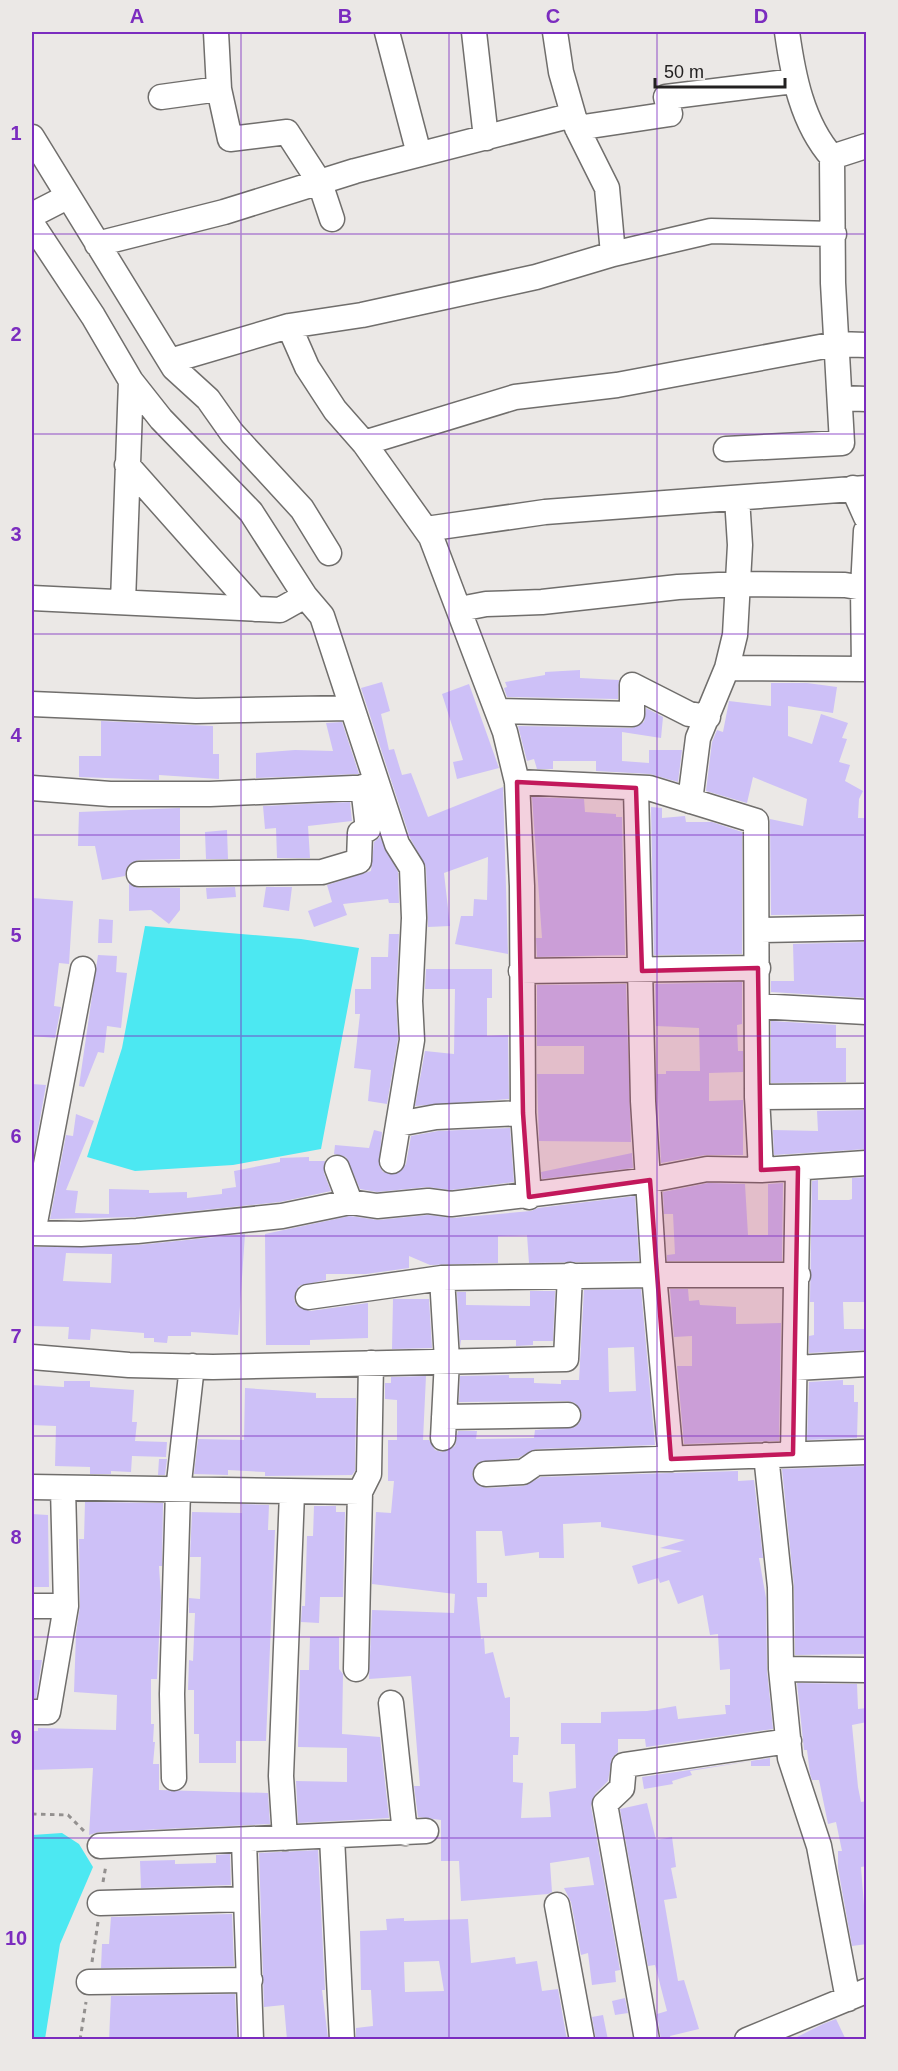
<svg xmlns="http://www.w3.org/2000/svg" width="898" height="2071" viewBox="0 0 898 2071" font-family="Arial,sans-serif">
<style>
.water{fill:#4ce8f2}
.building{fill:#cdc0f7;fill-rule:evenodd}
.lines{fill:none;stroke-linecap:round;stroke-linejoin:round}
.minor-casing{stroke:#706e6c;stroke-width:27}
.path{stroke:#93908f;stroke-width:3;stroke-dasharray:4.5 4.5;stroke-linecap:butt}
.minor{stroke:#fff;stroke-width:24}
.marked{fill:#c2185b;fill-opacity:0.2;stroke:#c2185b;stroke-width:4.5;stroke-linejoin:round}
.grid{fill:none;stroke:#7b2cbf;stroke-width:1.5;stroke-opacity:0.55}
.neatline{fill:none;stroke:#7b2cbf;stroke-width:2}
.grid-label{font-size:20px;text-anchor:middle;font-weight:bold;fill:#7b2cbf}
</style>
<rect width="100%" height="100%" fill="#ebe8e6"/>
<!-- water -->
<path class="water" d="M145,926L301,939L359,948L321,1149L233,1165L135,1171L87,1157L122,1048Z
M62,1833L79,1844L93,1867L60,1944L45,2039H32V1835Z"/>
<!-- building -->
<path class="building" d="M580,670V678L619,680L618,699L507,697L504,688L507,687L505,682L545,675V672Z
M382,682L390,711L381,714L389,750L394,749L402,775L411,773L428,817L503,787L508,954L455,944L461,916H473L474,899L487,900L488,857L444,873L450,926L428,927L426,867L410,838L361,688Z
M771,683H807L837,687L833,713L788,706V736L812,744L821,714L848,723L842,738L847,739L839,762L850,765L845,781L863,791L859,799L858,818H867V914L771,915L770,819L803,826L807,799L753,777L747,803L706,791L712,742L717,730L723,732L729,701L771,706Z
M469,684L499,768L457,779L453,762L463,760L442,694Z
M646,708L663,717L661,738L622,732V761L649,763V750H682L678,782L650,774L596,771V761H553V769H537L534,759L527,761L518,726L632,728L644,722Z
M101,721L213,726V754H219V779L159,775V780L79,777V756H101Z
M342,722L359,774L256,778V753L295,750L333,751L326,723Z
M532,797L584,799L585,812L616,814V817H622L625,955L537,957L536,938H542Z
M350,802L352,821L308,826L310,858H277L276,828L265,829L263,806Z
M651,807L662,808V818L685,816L686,822H712L742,832V954L654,955Z
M180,808V859L138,860L127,867L125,876L102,880L95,846H78L79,812Z
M227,830L228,859H206L205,832Z
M380,837L398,872L399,903H389L388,899L343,904L347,915L314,927L308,911L332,902L327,885L371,871L374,842Z
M129,883L139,888H180V910L169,924L151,910L129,911Z
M235,887L236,897L207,899L206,888Z
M266,887H292L289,911L263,907Z
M32,898L73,901L69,964L59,963L54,1006L61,1007L55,1038L32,1036Z
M99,919L113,920L112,943H98Z
M389,934H399L396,1000L398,1039L387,1104L368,1101L371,1070L354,1068L360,1014H355V989H371V957H388Z
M867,942V998L771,992V981H794L793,944Z
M98,955L117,956L116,972L127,973L121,1028L107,1026L104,1053L98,1052L84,1087L79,1086Z
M426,969H492V998H487V1036L508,1035L509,1099L415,1106L425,1051L454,1054L455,989H425Z
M742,982V1024L737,1025L738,1051H743V1072L709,1073V1101L743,1100V1155H705L661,1163L657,1074H666V1071H700L699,1028L656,1026L655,984Z
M626,984L631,1142L539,1141L537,1074H584V1046H537V985Z
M771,1021L836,1025V1048H846V1082L771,1083Z
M32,1084L46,1085L32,1164Z
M867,1110V1149L774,1155L773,1130L818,1131L817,1111Z
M76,1114L94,1121L66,1190L78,1191L75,1213L109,1214V1189L149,1190V1193L187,1192V1198L222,1194V1189L236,1187L234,1171L280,1162V1158L309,1157V1161H325L324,1173L331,1191L280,1202L136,1217L50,1219L66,1135L73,1136Z
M510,1128L514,1182L451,1190L427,1187L377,1192L360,1189L346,1157L334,1154L335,1145L369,1148L374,1130L382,1132L379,1165L383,1172L396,1174L406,1164L411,1136L438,1131Z
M632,1153L633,1168L542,1179L541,1172Z
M867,1177V1302H843L844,1329H867V1350L809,1353V1336L814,1335V1302H810L812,1181L818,1180V1200H849L852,1199V1178Z
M708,1183L745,1184L748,1235H768V1184L783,1183L782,1261H667V1255L675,1254L673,1214H664L663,1192Z
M635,1196L639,1261L529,1263L527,1235L498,1236V1263L430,1265L409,1256V1268L366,1274H326V1280L299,1286L294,1298L296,1305L310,1311L368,1303V1338L310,1340V1345H266L265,1234L350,1216L378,1220L428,1215L453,1218L531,1211L538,1208Z
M245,1234L238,1335L191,1332V1336H168L167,1343L154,1342V1338H144V1333L91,1329L90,1340L68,1339L69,1327L32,1326V1247L138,1245ZM66,1253L112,1254L111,1283L63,1281Z
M641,1289L655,1445L536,1449L518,1458L479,1462L474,1467L472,1475L479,1486L487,1488L524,1486L541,1477L738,1471V1481L754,1480L763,1558H759L766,1598L767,1670L773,1729L646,1747L645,1739H618V1752L612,1758L608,1781L595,1794L591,1806L620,1970L615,1971L616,1982L592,1985L588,1953L581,1955L571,1902L564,1888L594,1885L589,1857L550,1863L552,1892L548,1894L461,1901L459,1861H441V1820L418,1817L414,1786H420L411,1676L369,1679L372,1610L454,1613L455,1594L372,1584L376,1512L391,1513L394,1481H388V1440H397V1400L385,1399V1383H391V1377L426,1376L423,1440H429L435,1450L442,1452L455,1446L458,1431H477L476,1439L534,1438L535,1430L575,1427L580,1422L582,1414L575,1403L568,1401L459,1402L460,1376L509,1375V1378H534V1383L561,1384V1380H579L584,1290ZM634,1347L636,1391L609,1392L608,1348ZM601,1522V1527L685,1540L660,1548L682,1551L632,1566L638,1584L658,1578L660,1583L669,1580L678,1604L703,1595L710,1635L718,1634L720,1670L730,1669V1705H725L726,1714L678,1719L676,1706L647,1711L601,1712V1723H561V1744H575L576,1788L549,1792L551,1817L521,1818L523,1783L513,1782V1755H518L519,1737H510V1697L505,1698L493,1652L485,1654L484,1638L481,1639L477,1597H487V1583H477L476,1531H502L505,1556L539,1552V1558H564L563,1524Z
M670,1289H688L689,1301L699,1300L700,1305L736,1307V1324L781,1323L779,1441L684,1444L677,1366H692V1336L674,1337Z
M530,1291H555L553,1341H533V1345L516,1346V1340H461L460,1347L457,1292H466V1305L530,1306Z
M393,1299H429L432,1348L392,1349Z
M843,1380V1385H854V1402H858L857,1438L807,1440L809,1382Z
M64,1381H90V1387L134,1390L132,1422H137L135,1441L167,1442L166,1457L132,1456L131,1472L111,1471V1474H90V1467L55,1466L56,1426L32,1425V1385L64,1387Z
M245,1388L316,1393V1398H356L355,1471L352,1475L265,1476V1472L228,1470V1475L194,1474L198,1439L244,1440Z
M159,1459H167L165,1475H158Z
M867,1466V1654L795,1655L794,1586L782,1469Z
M85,1502L163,1503L162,1566H159L161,1597L157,1679H151V1724H154L153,1742H155L153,1764H159V1790L268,1793L270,1824L99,1832L89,1835L93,1768L32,1770V1731H38V1728L116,1730L117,1695L74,1692L76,1633L80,1606L79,1539H84Z
M242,1504L269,1505L268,1530H275L266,1741H236V1763H199V1734H194V1690H188L189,1660L193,1661L195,1613H189V1598L200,1599L201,1557H190L192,1512L242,1513Z
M314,1506H336V1512H345L343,1597H320L319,1623L301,1622L302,1606H305L307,1536H313Z
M32,1514L48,1515L49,1587H32Z
M310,1637H339V1669L343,1674L342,1734L380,1737L389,1818L298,1823L296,1781L347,1782V1748L298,1747L300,1670H309Z
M32,1660H42L36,1698H32Z
M797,1683L857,1684L858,1709L867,1708V1722L852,1725L858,1787L861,1802L867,1801V1866L861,1867L867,1944L852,1946L838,1868V1851H842L836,1822L828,1824L819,1780H812L810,1774L807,1750H804Z
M770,1758V1766H751V1761L690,1771L692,1775L672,1781L673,1784L644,1789L642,1777Z
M647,1803L656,1840L672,1837L676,1867L671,1868L677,1898L664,1900L678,1981L684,1980L699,2029L670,2036L671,2040H661L657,2014L667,2011L655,1965L648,1966L620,1809Z
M318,1850L325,1990H322L328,2038L287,2040L284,2005L264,2007L259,1853Z
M230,1854L231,1885L141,1888L140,1861L175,1860V1864L216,1863V1855Z
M232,1914L234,1966L101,1968L102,1944H109L111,1917Z
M404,1918V1921L468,1919L471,1963L515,1957L516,1964L537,1961L542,1991L558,1989L567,2040H557L556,2037L541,2040H356V2028L373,2026L371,1990H361L360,1931L387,1930L386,1919ZM439,1961L444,1991L405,1992L404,1962Z
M235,1994L237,2040H109L111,1996Z
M625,1998L628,2013L615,2015L612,2001Z
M603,2015L608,2040H596L592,2017Z
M836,2019L846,2040H791L823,2024Z"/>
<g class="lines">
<!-- minor casing -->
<g class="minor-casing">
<path id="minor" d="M216,32L219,89L230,139L287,132L320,183L332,219
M387,32L419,154
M474,32L486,138
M555,32L561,72L577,128L607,188L613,254
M161,97L219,89
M577,128L670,114L666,97L794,81
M32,137L174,368L208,399L232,433L302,509L329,553
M832,157L866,146
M32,215L67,197
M32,224L93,316L131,381L161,419L251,512L305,596L322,616L397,844L412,868L414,918L410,1001L412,1040L392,1161
M97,244L224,212L355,171L573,115
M289,326L307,367L335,410L364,443L431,537L505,732L517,782L522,886L523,1113L529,1197
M170,361L289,326L362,315L536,277L613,254L711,231L834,234
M840,398L866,399
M364,443L515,397L617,385L836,344L866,345
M726,449L842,443L833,283L832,157C802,123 793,75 787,32
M127,465L255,609
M853,488L866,517
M426,529L545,512L866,488
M32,598L280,610L305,596
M123,602L131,381
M460,609L486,604L542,602L678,587L739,584L845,585L863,588
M727,668L864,669L863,588L866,531
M32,704L196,711L350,708
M498,711L632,714V685L689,714L708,717
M517,782L649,788L756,821L757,1097L761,1170
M32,788L110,794H210L377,787
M690,801L698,738L727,668L735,635L740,545L737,498
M139,874L322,872L359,861L360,833L368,829L363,787
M757,930L866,928
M521,971L758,968
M758,1006L866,1012
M757,1097L866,1096
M398,1124L436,1117L523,1113
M337,1168L350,1202
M32,1233L81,1234L137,1231L282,1216L350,1202L377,1206L428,1201L451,1204L650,1180L707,1169L761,1170L866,1163
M33,1233L83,969
M442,1278L447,1360L443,1438
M308,1297L442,1278L654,1275L643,1101L636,788
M32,1357L129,1365L213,1367L566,1359L570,1275
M796,1368L866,1364
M444,1417L568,1415
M793,1454L798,1168
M766,1455L780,1587L781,1669L790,1758L819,1846L848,1999
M671,1459L654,1275H798
M486,1474L523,1472L536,1463L866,1452
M32,1487L360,1492
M32,1606H66
M356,1669L360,1492L369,1474L371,1363
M781,1669L866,1670
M391,1703L405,1833
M32,1712H48L66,1606L63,1488
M174,1778L172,1694L178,1491L192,1366
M332,1837L342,2040
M285,1838L281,1776L292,1493
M244,1841L251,2040
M100,1846L426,1831
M100,1903L245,1899
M557,1905L582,2040
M89,1982L250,1980
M647,2040L605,1804L622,1788L624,1765L789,1741
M747,2040L866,1991"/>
</g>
<!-- path -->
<path class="path" d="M32,1814L68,1815L86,1833
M103,1882L106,1865
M92,1962L98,1922
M80,2040L86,2002"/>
<!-- minor -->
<use href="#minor" class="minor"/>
</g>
<!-- marked area -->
<path class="marked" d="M517,782L636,788L642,971L758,968L761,1170L798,1168L793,1454L671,1459L650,1180L529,1197L523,1113Z"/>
<!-- grid -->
<path class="grid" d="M241,32V2040M449,32V2040M657,32V2040M32,234H866M32,434H866M32,634H866M32,835H866M32,1036H866M32,1236H866M32,1436H866M32,1637H866M32,1838H866"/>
<!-- border -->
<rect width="898" height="2071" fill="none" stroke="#ebe8e6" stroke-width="66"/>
<!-- scale -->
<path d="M655 78v9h130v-9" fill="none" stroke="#222020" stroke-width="3"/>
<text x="664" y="78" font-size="18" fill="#222020" stroke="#ebe8e6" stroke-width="4.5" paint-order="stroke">50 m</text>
<rect x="33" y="33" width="832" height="2005" class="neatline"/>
<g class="grid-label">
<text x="137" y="23">A</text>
<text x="345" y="23">B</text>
<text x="553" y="23">C</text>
<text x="761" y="23">D</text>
<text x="16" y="140">1</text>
<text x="16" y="341">2</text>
<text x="16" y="541">3</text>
<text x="16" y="742">4</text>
<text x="16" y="942">5</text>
<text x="16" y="1143">6</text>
<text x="16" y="1343">7</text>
<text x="16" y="1544">8</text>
<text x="16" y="1744">9</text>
<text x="16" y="1945">10</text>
</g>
</svg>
